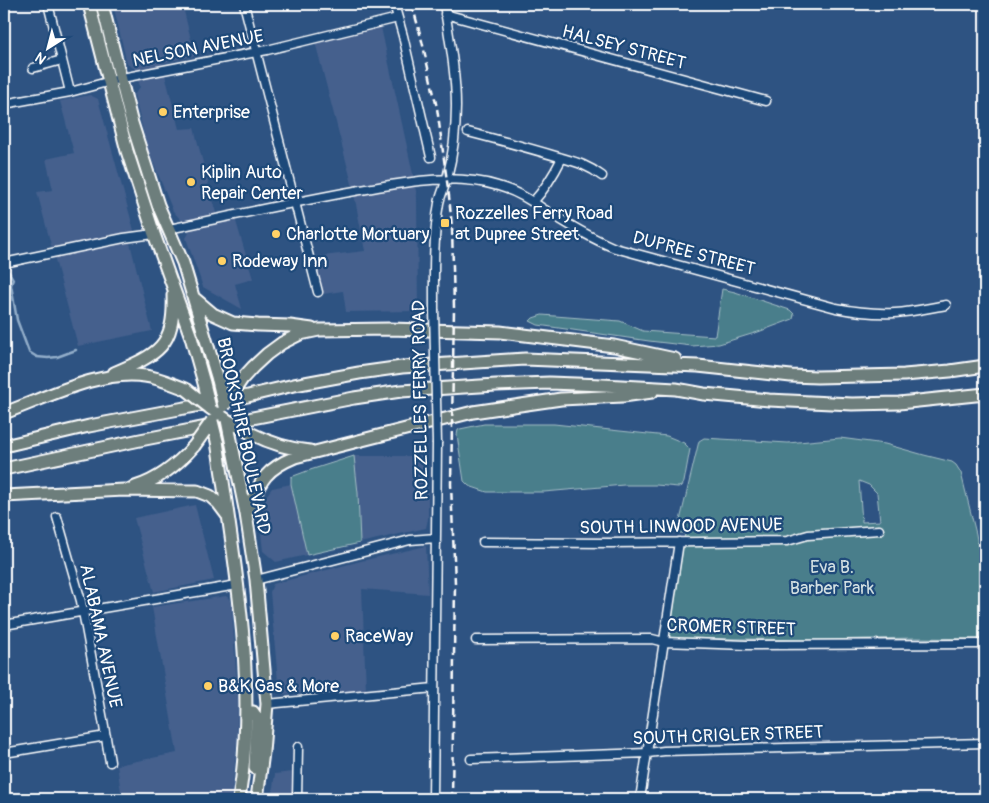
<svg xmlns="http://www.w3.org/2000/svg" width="989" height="803" viewBox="0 0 989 803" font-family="Pangolin,sans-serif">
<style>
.built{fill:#44608d}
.green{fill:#4a7e8b;stroke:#a4bec5;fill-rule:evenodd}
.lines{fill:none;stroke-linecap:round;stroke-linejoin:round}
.stream{stroke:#93aeca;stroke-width:2.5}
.minor-casing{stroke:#fff;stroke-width:11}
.highway-casing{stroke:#fff;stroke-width:15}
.minor{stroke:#1f4a7a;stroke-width:8}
.highway{stroke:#6d7e7c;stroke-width:11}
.rail{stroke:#fff;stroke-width:2.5;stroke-dasharray:8 4;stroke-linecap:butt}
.minor-bridge-casing{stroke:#fff;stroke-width:11;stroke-linecap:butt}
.highway-bridge-casing{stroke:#fff;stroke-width:15;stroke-linecap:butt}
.minor-bridge{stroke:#1f4a7a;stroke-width:8}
.highway-bridge{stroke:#6d7e7c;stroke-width:11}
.poi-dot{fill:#ffd166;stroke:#1f4a7a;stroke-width:2}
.labels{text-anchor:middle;stroke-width:4.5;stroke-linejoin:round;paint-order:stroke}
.street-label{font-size:18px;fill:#fff;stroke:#1f4a7a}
.poi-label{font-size:18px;fill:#fff;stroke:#1f4a7a;text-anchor:start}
.park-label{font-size:18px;fill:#d2dfe2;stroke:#1f4a7a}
</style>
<rect width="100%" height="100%" fill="#2e5382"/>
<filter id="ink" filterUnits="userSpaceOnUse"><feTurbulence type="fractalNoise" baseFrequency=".02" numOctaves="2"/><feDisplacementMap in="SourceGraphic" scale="10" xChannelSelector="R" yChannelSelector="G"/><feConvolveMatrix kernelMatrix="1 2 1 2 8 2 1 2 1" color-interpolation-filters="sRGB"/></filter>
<g filter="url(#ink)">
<!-- built -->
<path class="built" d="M113,4H197L183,7L195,56L162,63L179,129L194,128L218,221L235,218L253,279L235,284L242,309L203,287L186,238L189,233L181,220L173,211L148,150L134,95L140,87L135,69L127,64Z
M379,18L413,174L417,197L418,311L346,312L343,291L323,294L314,257L365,251L352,184L313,34Z
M90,95L98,99L135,234L128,235L152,331L78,346L37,192L53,190L46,159L74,153L60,101Z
M354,456H425L428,491V519L426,528L276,562L263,551L258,507L272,488L291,484Z
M195,505L214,580L154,592L134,518Z
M426,546L428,594L362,589L366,690L283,694L279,693L270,592L273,584L361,561Z
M226,596L231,600L232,606L238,702L237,743L231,799H122L117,765L177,753L152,607Z
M292,772V799H271L275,774Z"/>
<!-- green -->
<path class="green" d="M722,289L735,292L790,310L794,314L793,319L758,332L719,344L692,346L649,341L538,325L530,321L533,318L542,315L620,321L643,331L715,336Z
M484,424H554L667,436L684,443L690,449L684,482L682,486L678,487L656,485H624L544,492H487L469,486L464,481L457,435L458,430L460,429Z
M704,438L788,443L840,438L885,444L924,455L952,462L956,465L961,473L976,534L985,588V639L916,638L818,640L669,638L685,533H680L678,529L699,441ZM859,481L869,485L877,493L880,521L862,522Z
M354,456L358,493L360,543L307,555L291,484V477L307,471Z"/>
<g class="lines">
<!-- stream -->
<path class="stream" d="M9,272L13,279L11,285L17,320L29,352L37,357L48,358L57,357L76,350"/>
<!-- minor casing -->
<g class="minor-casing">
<path id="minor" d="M48,4L70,92
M244,4L318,292
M394,4L403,36L431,157
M445,14L766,101
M33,68L62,60
M4,104L70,92L122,78L267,50L398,18
M468,132C499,140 529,148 559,157C576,162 588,165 602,176
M533,202C545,189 554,174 562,158
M169,229C231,216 293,202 355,191C402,183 452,172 498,186C516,191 530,200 545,210C568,224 590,238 615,248L836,308C856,312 875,314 895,313C912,312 929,308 946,305
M4,263L124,238L154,234
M434,309C434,275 433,236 439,203C441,194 445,186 447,178C453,155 456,129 456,106C456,72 449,37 444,4
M57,517L81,601L103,720L110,762
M483,542L611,543L787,541L808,535L879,530
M256,580L410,540L436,538
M4,625L237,585
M476,640L652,639L664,642L746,645L985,644
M267,704L434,688
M4,753L106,736
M471,759L648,753L664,751L985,743
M297,799L298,747
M433,799L437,444
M640,799L679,542"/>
</g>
<!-- highway casing -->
<g class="highway-casing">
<path id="highway" d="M89,4L127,151L154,234L191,337L204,383
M102,4L131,120L158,205L183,263L218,380
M194,298L213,314L233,323L258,325L290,326L312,329
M114,373C158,354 175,347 173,295
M242,379L253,367L267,354L282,343L300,334L319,330L389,329L500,332L614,346L675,359
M210,408L227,420
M4,413C46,398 100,369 145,376C160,378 172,384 186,389
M252,434C272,444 288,449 310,451
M231,440L246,514L256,580L267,704L263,752L257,799
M217,441C234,559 258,681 239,799
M4,446L89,426L248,396L294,385L359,373L402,367L525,359L698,366L791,376L817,377L904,375L950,371L985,366
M4,469L140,440L354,398L401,391L496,385L549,383L603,385L676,389L704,394L769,400L852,404L899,403L985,394
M135,487C159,480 178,464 194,446
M4,496L124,490L197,491L210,496L218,503L227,515
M246,514C260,484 261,471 295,457L473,412L561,399L623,396L652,392
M247,711L253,712L257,718L255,768"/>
</g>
<!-- minor -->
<use href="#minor" class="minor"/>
<!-- highway -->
<use href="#highway" class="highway"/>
<!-- rail -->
<path class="rail" d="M412,4L422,41L437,108L449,196L452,227L454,308L451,484L455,583L452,799"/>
<!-- minor-bridge casing -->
<g class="minor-bridge-casing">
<path id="minor-bridge" d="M434,309L437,444"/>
</g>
<!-- highway-bridge casing -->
<g class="highway-bridge-casing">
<path id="highway-bridge" d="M218,380L224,406
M204,383L210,408
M186,389L210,408
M224,406L242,379
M227,420L252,434
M227,420L231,440
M212,421L217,441
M194,446L212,421"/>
</g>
<!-- minor-bridge -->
<use href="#minor-bridge" class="minor-bridge"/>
<!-- highway-bridge -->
<use href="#highway-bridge" class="highway-bridge"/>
</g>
</g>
<!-- markers -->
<g class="poi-dot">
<circle cx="163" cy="112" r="5"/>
<circle cx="191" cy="182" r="5"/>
<rect x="440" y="218" width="10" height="10" rx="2.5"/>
<circle cx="276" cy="234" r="5"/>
<circle cx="222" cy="261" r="5"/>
<circle cx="335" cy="636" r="5"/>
<circle cx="208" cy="686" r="5"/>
</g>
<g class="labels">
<!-- street labels -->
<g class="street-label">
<text transform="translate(624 47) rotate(15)" y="6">HALSEY STREET</text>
<text transform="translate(198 48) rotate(-11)" y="6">NELSON AVENUE</text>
<text transform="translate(694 253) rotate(15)" y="6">DUPREE STREET</text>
<text transform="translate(420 400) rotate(-91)" y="6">ROZZELLES FERRY ROAD</text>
<text transform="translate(244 436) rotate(78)" y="6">BROOKSHIRE BOULEVARD</text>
<text transform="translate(681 526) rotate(-1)" y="6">SOUTH LINWOOD AVENUE</text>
<text transform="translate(731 627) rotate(2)" y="6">CROMER STREET</text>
<text transform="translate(101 636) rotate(78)" y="6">ALABAMA AVENUE</text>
<text transform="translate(728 735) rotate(-2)" y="6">SOUTH CRIGLER STREET</text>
</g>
<!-- poi labels -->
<g class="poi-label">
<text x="173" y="118">Enterprise</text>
<text x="201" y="178">Kiplin Auto<tspan x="201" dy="21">Repair Center</tspan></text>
<text x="455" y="219">Rozzelles Ferry Road<tspan x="455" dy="21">at Dupree Street</tspan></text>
<text x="286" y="240">Charlotte Mortuary</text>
<text x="232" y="267">Rodeway Inn</text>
<text x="345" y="642">RaceWay</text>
<text x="218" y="692">B&amp;K Gas &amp; More</text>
</g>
<!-- park labels -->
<g class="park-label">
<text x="832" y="573">Eva B.<tspan x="832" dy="21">Barber Park</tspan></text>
</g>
</g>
<!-- margin -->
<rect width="989" height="803" fill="none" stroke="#1f4a7a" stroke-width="20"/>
<rect x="10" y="10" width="969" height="783" fill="none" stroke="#fff" stroke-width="2" filter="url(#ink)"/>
<!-- north arrow -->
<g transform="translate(48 48) rotate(216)" stroke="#1f4a7a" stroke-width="4" paint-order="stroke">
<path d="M0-4L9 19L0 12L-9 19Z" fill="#ffffff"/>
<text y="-8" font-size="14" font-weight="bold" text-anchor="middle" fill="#ffffff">N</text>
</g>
</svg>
